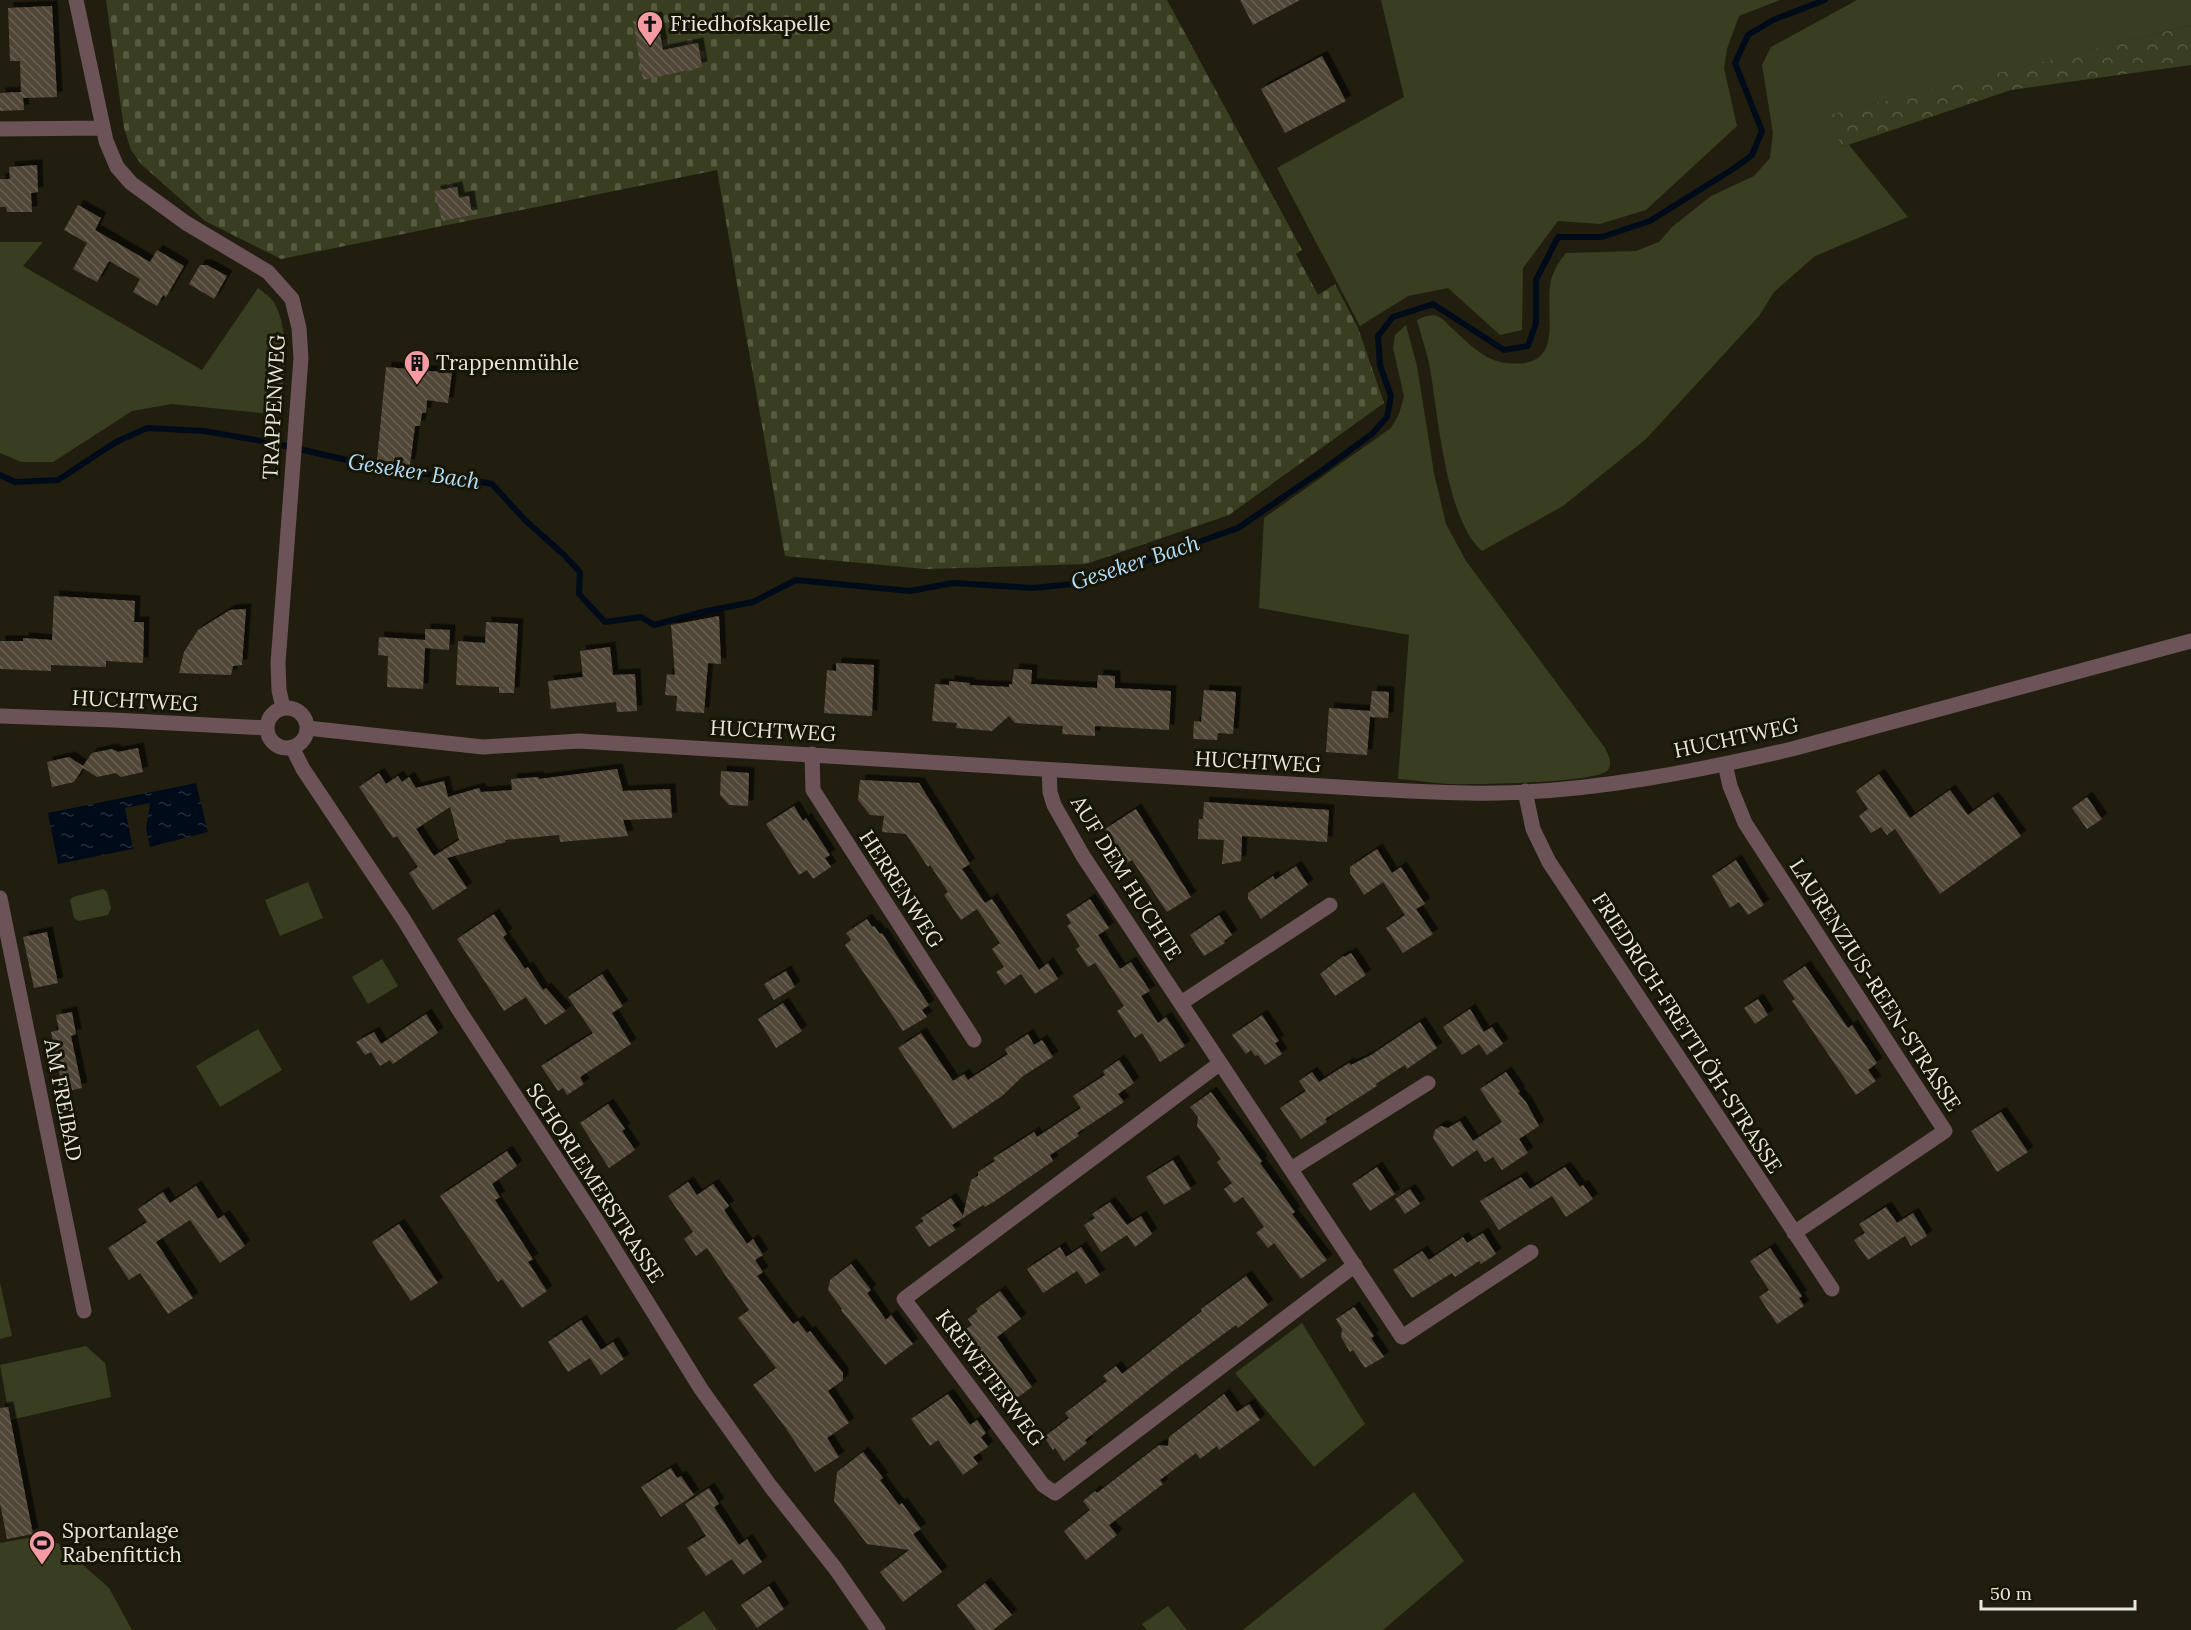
<svg xmlns="http://www.w3.org/2000/svg" width="2191" height="1630" viewBox="0 0 2191 1630" font-family="Lora,serif">
<style>
.green{fill:#393e21}
.forest{fill:url(#forest-crowns)}
.cemetery{fill:url(#cemetery-stones)}
.water{fill:url(#water-ripples)}
.lines{fill:none;stroke-linecap:round;stroke-linejoin:round}
.stream{stroke:#000b19;stroke-width:6}
.building{fill:url(#building-back-hatch);fill-rule:evenodd;filter:url(#shadow)}
.minor{stroke:#6b5358;stroke-width:15}
.labels{text-anchor:middle;stroke-width:6;stroke-linejoin:round;paint-order:stroke}
.poi-label{font-size:21px;fill:#e9e7dd;stroke:#171506;text-anchor:start}
.street-label{font-size:21px;fill:#e9e7dd;stroke:#171506}
.water-label{font-size:22px;font-style:italic;fill:#b2dffc;stroke:#171506}
</style>
<defs>
<pattern id="forest-crowns" width="20" height="18" patternUnits="userSpaceOnUse" patternTransform="scale(1.5)"><rect width="20" height="18" fill="#393e21"/><path d="M2 6a3 3 0 1 1 6 0M12 15a3 3 0 1 1 6 0" fill="none" stroke="#565a41"/></pattern>
<pattern id="cemetery-stones" width="16" height="16" patternUnits="userSpaceOnUse" patternTransform="scale(1.5)"><rect width="16" height="16" fill="#393e21"/><path d="M2 7V4a2 2 0 0 1 4 0v3zM10 15v-3a2 2 0 0 1 4 0v3z" fill="#565a41"/></pattern>
<pattern id="water-ripples" width="26" height="14" patternUnits="userSpaceOnUse" patternTransform="scale(1.5)"><rect width="26" height="14" fill="#000b19"/><path d="M2 4q2-2 4 0t4 0M15 11q2-2 4 0t4 0" fill="none" stroke="#252f3a"/></pattern>
<pattern id="building-back-hatch" width="6" height="6" patternUnits="userSpaceOnUse" patternTransform="scale(1.5)"><rect width="6" height="6" fill="#514638"/><path d="M-1 5l2 2M0 0l6 6M5-1l2 2" fill="none" stroke="#6a6154"/></pattern>
<filter id="shadow"><feDropShadow dx="5.5" dy="-5.5" stdDeviation="0" flood-color="#0009"/></filter>
</defs>
<rect width="100%" height="100%" fill="#211e0f"/>
<!-- green -->
<path class="green" d="M1381,0H1780L1739,16L1727,49L1724,68L1737,126L1646,210L1600,224L1558,221L1523,268L1522,330L1500,335L1448,288L1408,296L1360,326L1277,168L1404,97Z
M1857,0H2191V25L1830,115L1842,147L1849,145L1908,217L1815,256L1774,292L1759,316L1646,439L1563,506L1482,551C1446,520 1438,415 1430,368C1427,352 1421,336 1417,320C1424,317 1432,313 1439,317C1444,319 1449,326 1453,329C1468,343 1485,361 1506,363C1564,369 1546,323 1550,285C1552,273 1558,262 1566,253L1636,251L1659,242L1672,227L1711,196L1754,176L1770,158L1773,133L1762,65L1771,47Z
M0,242H43L23,266L202,370L258,288C263,292 272,298 275,304C291,335 283,381 280,415L172,404L132,411L53,462H21L0,453Z
M1406,325L1417,366L1434,473L1446,524L1466,561L1605,748C1608,755 1613,762 1608,770C1599,783 1470,785 1449,784C1432,783 1415,780 1398,779L1409,635L1259,608L1264,518L1391,428L1399,414L1404,396L1393,348L1395,335Z
M308,882L323,918L280,936L265,900Z
M103,889L107,892L111,908L108,915L78,921L74,918L70,900L73,897Z
M382,959L398,986L368,1004L352,977Z
M258,1029L282,1070L220,1107L196,1066Z
M0,1283L12,1336L0,1339Z
M1302,1323L1365,1424L1314,1467L1235,1373Z
M86,1346L105,1363L111,1397L10,1420L0,1365Z
M1414,1492L1464,1561L1383,1630H1243Z
M27,1538L58,1543L109,1588L132,1630H0V1543Z
M1168,1606L1187,1630H1147L1142,1624Z
M704,1611L717,1630H675Z"/>
<!-- forest -->
<path class="forest" d="M2191,25V65L2011,90L1842,147L1829,115Z"/>
<!-- cemetery -->
<path class="cemetery" d="M106,0H1167L1302,250L1296,254L1318,295L1335,284L1358,328L1384,403L1229,515L1086,564L926,569L785,556L717,170L281,259L205,221L141,164L131,150L124,128Z"/>
<!-- water -->
<path class="water" d="M196,783L208,832L150,847L146,829L150,803L125,808L133,849L58,864L48,813Z"/>
<g class="lines">
<!-- stream -->
<path class="stream" d="M0,475L15,482L58,480L116,442L147,428L204,431L273,443L399,472L452,476L492,484L525,520L563,554L580,572L579,594L605,622L641,617L654,625L707,611L753,602L796,580L910,591L953,583L1033,588L1083,583L1238,528L1323,470L1372,434L1387,417L1391,396L1380,365L1378,336L1393,317L1433,304L1504,350L1528,346L1536,323V280L1558,237H1602L1650,221L1733,169L1752,155L1762,131L1735,63L1748,35L1773,20L1825,0"/>
</g>
<!-- building -->
<path class="building" d="M1240,0H1300L1253,25Z
M52,6L57,97L23,98L24,110L0,111V93L21,92L20,61H10L8,8Z
M657,17L663,50L698,43L702,67L643,80L633,21Z
M1322,56L1346,101L1285,133L1261,89Z
M37,165L38,192L31,193L32,212H7L6,207H0V179H10L9,167Z
M457,187L459,198L469,196L472,215L442,221L435,191Z
M78,205L101,218L95,230L150,262L157,250L184,266L166,297L163,295L157,306L133,292L140,279L109,261L97,282L73,269L87,243L64,230Z
M200,265H207L227,276L214,299L189,284Z
M386,367L452,373L448,403L427,400L426,413H422L420,426H415L410,465L377,460Z
M54,596L135,601L134,622H144L143,663L106,661V667L51,665V671L0,669V641H23V638L52,640Z
M246,609L242,665L233,666L231,675L179,673L184,652L198,630L230,610Z
M719,616L721,664L708,663L704,713L676,711L677,696L665,695L667,674L675,675L671,625Z
M486,622L518,624L514,693H499V687L456,685L458,641L485,643Z
M425,629L450,630L449,650L425,648L423,689L387,687L388,656L378,655L379,637L425,640Z
M610,647L613,675L635,674L637,711L617,712L616,702L551,709L548,681L583,677L580,651Z
M836,663L874,665L872,716L824,713L827,670L836,671Z
M1014,669L1032,670L1031,684L1097,688L1098,675L1115,676V688L1171,691L1169,730L1095,726V736L1062,734L1063,726L1015,723L1009,716L992,731L956,728L957,723L932,721L935,684L949,685V681L970,683L969,685L1009,687V684H1012Z
M1204,690L1236,692L1233,734L1218,733L1217,740L1193,739L1194,721L1201,722Z
M1372,691L1389,692L1388,718L1370,717L1367,755L1326,752L1329,708L1370,711Z
M138,748L143,772L121,777L116,773L97,777L83,768L74,782L52,787L47,762L69,757L83,766L92,753L112,749L118,752Z
M617,769L623,791L670,789L672,818L623,820L628,836L560,842L559,835L505,840L506,842L447,858L467,888L433,910L409,873L418,867L397,836L393,838L359,787L379,773L386,784L398,776L402,782L409,777L416,788L444,781L448,797L479,788L481,792L512,790L511,779L538,777L539,779ZM450,807L459,840L434,856L416,829Z
M721,771L749,773L748,806L729,805L720,795Z
M1879,774L1910,818L1950,790L1968,815L1993,797L2021,836L1940,894L1895,829L1887,835L1881,827L1871,833L1859,816L1868,809L1856,791Z
M860,780L919,783L970,864L962,869L985,903L992,899L1039,970L1048,963L1058,979L1035,994L1021,974L1005,985L996,972L1004,967L992,949L1000,943L977,909L961,920L944,895L948,892L930,865L928,867L906,834L882,832L884,816L870,815L858,800Z
M2087,797L2102,819L2087,829L2072,808Z
M1204,802L1329,810L1327,842L1242,836L1241,861L1222,864L1224,840L1198,839L1199,819H1203Z
M794,806L803,821L806,818L830,855L825,858L831,867L813,879L807,870L799,875L766,824Z
M1136,809L1191,897L1167,912L1132,860L1127,863L1105,829Z
M1377,849L1392,873L1401,867L1425,904L1416,909L1433,934L1403,953L1386,928L1405,915L1383,882L1364,895L1350,873V867Z
M1736,860L1764,905L1748,915L1739,902L1730,908L1712,876Z
M1296,866L1308,885L1261,919L1248,899V893L1273,876L1275,880Z
M1090,899L1109,928L1098,935L1120,969L1131,962L1150,991L1141,996L1158,1023L1166,1017L1185,1046L1160,1062L1142,1033L1135,1038L1117,1011L1124,1006L1095,963L1088,967L1076,949L1080,946L1067,926L1071,923L1066,915Z
M494,914L507,934L503,937L525,969L528,967L543,990L546,988L566,1011L545,1025L526,997L504,1011L457,939Z
M1219,915L1232,935L1224,941L1225,943L1204,956L1190,935Z
M867,919L872,927L874,926L880,934L882,933L929,1005L922,1010L927,1017L903,1031L845,945L851,940L846,933Z
M47,932L58,983L34,988L23,937Z
M1351,953L1366,975L1335,996L1320,974L1343,956L1344,957Z
M1805,966L1848,1028L1852,1025L1877,1063L1868,1070L1876,1081L1856,1095L1792,1001L1795,999L1783,981Z
M786,971L795,987L774,1000L764,984Z
M602,974L623,1006L612,1013L631,1044L580,1077L584,1084L567,1095L563,1088L558,1091L541,1066L593,1033L568,997Z
M1758,999L1768,1015L1755,1024L1744,1008Z
M783,1003L802,1031L776,1048L758,1019Z
M1470,1009L1484,1032L1492,1027L1503,1044L1487,1055L1479,1044L1462,1055L1443,1027Z
M72,1012L76,1034L71,1036L82,1088L63,1092L51,1032L59,1030L56,1015Z
M426,1014L438,1033L393,1064L390,1060L380,1066L371,1052L365,1055L356,1042L374,1032L381,1044Z
M1262,1015L1279,1041L1275,1043L1282,1054L1265,1065L1258,1055L1255,1056L1251,1050L1246,1054L1232,1035Z
M1420,1022L1437,1048L1407,1069L1405,1065L1376,1084L1377,1086L1325,1119L1327,1122L1301,1139L1280,1108L1306,1091L1299,1081L1312,1072L1319,1082L1349,1063L1351,1065L1371,1055Z
M921,1033L953,1081L964,1074L968,1080L1008,1054L1005,1049L1028,1034L1034,1045L1042,1040L1053,1057L1023,1076L1002,1096L953,1129L898,1048Z
M1119,1060L1134,1083L1118,1094L1124,1102L1077,1133L1079,1136L1050,1155L1053,1161L995,1201L985,1207L983,1205L952,1225L956,1230L929,1247L915,1227L924,1221L921,1218L951,1198L963,1216L971,1180L978,1176V1172L995,1161L993,1158L1034,1132L1037,1137L1081,1108L1073,1096L1105,1075L1103,1071Z
M1506,1072L1520,1092L1518,1093L1526,1102L1539,1126L1519,1139L1528,1153L1502,1170L1493,1157L1485,1162L1477,1150L1452,1167L1433,1138L1435,1130L1441,1126L1448,1128L1460,1121L1473,1141L1502,1122L1480,1089Z
M1211,1092L1262,1161L1260,1163L1295,1212L1292,1214L1327,1260L1301,1279L1274,1243L1268,1248L1256,1233L1264,1227L1243,1197L1234,1203L1224,1189L1232,1183L1217,1162L1221,1159L1197,1126L1198,1117L1190,1107Z
M608,1104L625,1129L622,1131L635,1150L609,1168L580,1123Z
M2001,1112L2028,1152L1997,1172L1971,1131Z
M507,1151L517,1166L492,1184L500,1197L495,1200L533,1259L528,1262L547,1291L522,1308L502,1279L498,1282L440,1196Z
M1173,1160L1191,1189L1164,1205L1146,1177Z
M1377,1167L1395,1194L1370,1211L1352,1184Z
M1565,1167L1580,1187L1583,1185L1593,1199L1566,1217L1552,1196L1499,1230L1480,1201L1521,1177L1530,1189Z
M688,1182L697,1195L713,1184L729,1206L724,1210L747,1244L753,1239L763,1255L755,1260L763,1272L757,1276L793,1324L798,1321L807,1333L810,1331L843,1373V1380L828,1391L849,1423L827,1438L839,1457L815,1472L785,1427L753,1385L776,1368L738,1318L749,1310L707,1248L696,1256L684,1239L693,1232L668,1196Z
M196,1186L218,1219L224,1215L245,1246L220,1263L190,1220L156,1242L193,1298L168,1314L140,1273L129,1280L108,1248L147,1222L138,1209L163,1192L170,1203Z
M1410,1189L1420,1204L1405,1214L1395,1199Z
M1110,1202L1127,1225L1141,1216L1152,1234L1135,1247L1127,1235L1101,1252L1084,1225L1095,1218L1092,1214Z
M1886,1207L1897,1223L1913,1213L1927,1236L1911,1246L1905,1236L1868,1260L1854,1240L1865,1233L1859,1224Z
M399,1224L438,1283L411,1301L372,1242Z
M1483,1233L1496,1254L1481,1264L1479,1261L1455,1277L1452,1273L1412,1298L1393,1270L1422,1251L1429,1260L1463,1237L1467,1243Z
M1060,1247L1066,1257L1081,1247L1100,1275L1086,1284L1077,1271L1043,1293L1027,1269Z
M1770,1248L1802,1296L1799,1298L1804,1306L1777,1324L1759,1297L1769,1290L1750,1261Z
M851,1264L871,1290L867,1293L886,1320L891,1315L913,1344L885,1365L841,1310L842,1309L828,1290L830,1280Z
M1246,1276L1268,1305L1238,1328L1236,1325L1173,1371L1085,1440L1087,1443L1064,1461L1055,1448L1053,1450L1044,1437L1069,1418L1065,1413L1107,1381L1103,1376L1116,1366L1122,1374L1202,1311L1201,1309Z
M1000,1291L1021,1319L997,1337L1032,1387L1007,1405L989,1381L996,1375L972,1342L975,1340L966,1329L972,1325L968,1319L978,1311L976,1309Z
M1354,1307L1374,1336L1371,1338L1384,1357L1365,1368L1353,1350L1350,1352L1341,1337L1342,1329L1336,1319Z
M581,1320L601,1350L613,1342L624,1359L601,1375L590,1358L568,1372L548,1342Z
M948,1394L970,1425L977,1420L986,1433L981,1437L988,1447L973,1457L978,1464L963,1475L938,1440L930,1446L911,1419Z
M1224,1394L1237,1412L1249,1404L1260,1420L1219,1450L1217,1446L1200,1459L1196,1453L1160,1480L1163,1484L1109,1525L1117,1535L1086,1560L1064,1531L1090,1510L1083,1501L1095,1491L1097,1493L1159,1445L1168,1446L1169,1437Z
M8,1407L33,1534L7,1539L0,1503V1408Z
M863,1452L883,1478L880,1480L899,1505L902,1503L921,1529L913,1534L942,1572L903,1602L880,1572L909,1550L867,1544L834,1501L837,1472Z
M671,1468L677,1478L681,1476L694,1495L661,1517L641,1487Z
M709,1488L719,1504L714,1507L739,1545L747,1539L762,1562L743,1575L732,1559L706,1576L687,1548L706,1536L685,1504Z
M985,1583L1012,1615L993,1630H976L957,1605Z
M769,1586L784,1609L757,1628L741,1605Z"/>
<g class="lines">
<!-- minor -->
<path class="minor" d="M76,0L106,141L117,167L131,183L186,223L268,272L292,299L299,328L301,358L278,663L279,690L283,708
M0,129L103,128
M267 728a20 20 0 1 1 40 0a20 20 0 1 1-40 0Z
M0,716L113,720L267,728
M307,728L483,747L579,741L1371,789C1413,791 1456,794 1499,793C1596,791 1698,771 1792,749L2191,641
M292,747L303,769L404,920L459,1010L595,1218L701,1389L771,1487L835,1568L878,1630
M812,754L813,790L974,1040
M1725,764L1730,786L1745,823L1945,1131L1794,1233
M1049,770L1050,792L1054,805L1083,856L1402,1337L1531,1252
M1525,791L1533,829L1549,862L1832,1289
M0,898L84,1311
M1181,1003L1330,905
M1219,1064L904,1299L1043,1485L1055,1493L1355,1265
M1291,1169L1428,1083"/>
</g>
<!-- icons -->
<defs>
<g id="church-pin" transform="scale(1.35)"><path d="M0 17L-7.5 6A9.5 9.5 0 1 1 7.5 6Z" fill="#f49aa2" stroke="#171506"/><path d="M-1.2-6h2.4v3.5h3.3v2.4h-3.3V6h-2.4V-.1h-3.3v-2.4h3.3Z" fill="#111"/></g>
<g id="building-pin" transform="scale(1.35)"><path d="M0 17L-7.5 6A9.5 9.5 0 1 1 7.5 6Z" fill="#f49aa2" stroke="#171506"/><path d="M-4-6H4V6H1V3H-1V6H-4ZM-2.5-4.3h1.7v1.8h-1.7ZM.8-4.3h1.7v1.8H.8ZM-2.5-1h1.7V.8h-1.7ZM.8-1h1.7V.8H.8Z" fill="#111"/></g>
<g id="stadium-pin" transform="scale(1.35)"><path d="M0 17L-7.5 6A9.5 9.5 0 1 1 7.5 6Z" fill="#f49aa2" stroke="#171506"/><path d="M0-5a6.5 5 0 1 0 0 10a6.5 5 0 1 0 0-10ZM-3.5-1.8h7v3.6h-7Z" fill="#111"/></g>
</defs>
<g fill-rule="evenodd">
<use href="#church-pin" x="650" y="24"/>
<use href="#building-pin" x="417" y="363"/>
<use href="#stadium-pin" x="42" y="1543"/>
</g>
<g class="labels">
<!-- poi labels -->
<g class="poi-label">
<text x="670" y="31">Friedhofskapelle</text>
<text x="436" y="370">Trappenmühle</text>
<text x="62" y="1538">Sportanlage<tspan x="62" dy="24">Rabenfittich</tspan></text>
</g>
<!-- street labels -->
<g class="street-label">
<text transform="translate(274 407) rotate(-87)" y="7">TRAPPENWEG</text>
<text transform="translate(135 701) rotate(3)" y="7">HUCHTWEG</text>
<text transform="translate(773 731) rotate(3)" y="7">HUCHTWEG</text>
<text transform="translate(1736 738) rotate(-12)" y="7">HUCHTWEG</text>
<text transform="translate(1258 762) rotate(3)" y="7">HUCHTWEG</text>
<text transform="translate(1126 878) rotate(58)" y="7">AUF DEM HUCHTE</text>
<text transform="translate(901 889) rotate(57)" y="7">HERRENWEG</text>
<text transform="translate(1875 985) rotate(57)" y="7">LAURENZIUS-REEN-STRASSE</text>
<text transform="translate(1687 1033) rotate(57)" y="7">FRIEDRICH-FRETTLÖH-STRASSE</text>
<text transform="translate(63 1100) rotate(79)" y="7">AM FREIBAD</text>
<text transform="translate(595 1183) rotate(57)" y="7">SCHORLEMERSTRASSE</text>
<text transform="translate(990 1378) rotate(53)" y="7">KREWETERWEG</text>
</g>
<!-- water labels -->
<g class="water-label">
<text transform="translate(414 471) rotate(9)" y="8">Geseker Bach</text>
<text transform="translate(1135 562) rotate(-18)" y="8">Geseker Bach</text>
</g>
</g>
<!-- scale -->
<path d="M1981 1600v9h154v-9" fill="none" stroke="#e9e7dd" stroke-width="3"/>
<text x="1990" y="1600" font-size="18" fill="#e9e7dd" stroke="#171506" stroke-width="4.5" paint-order="stroke">50 m</text>
</svg>
